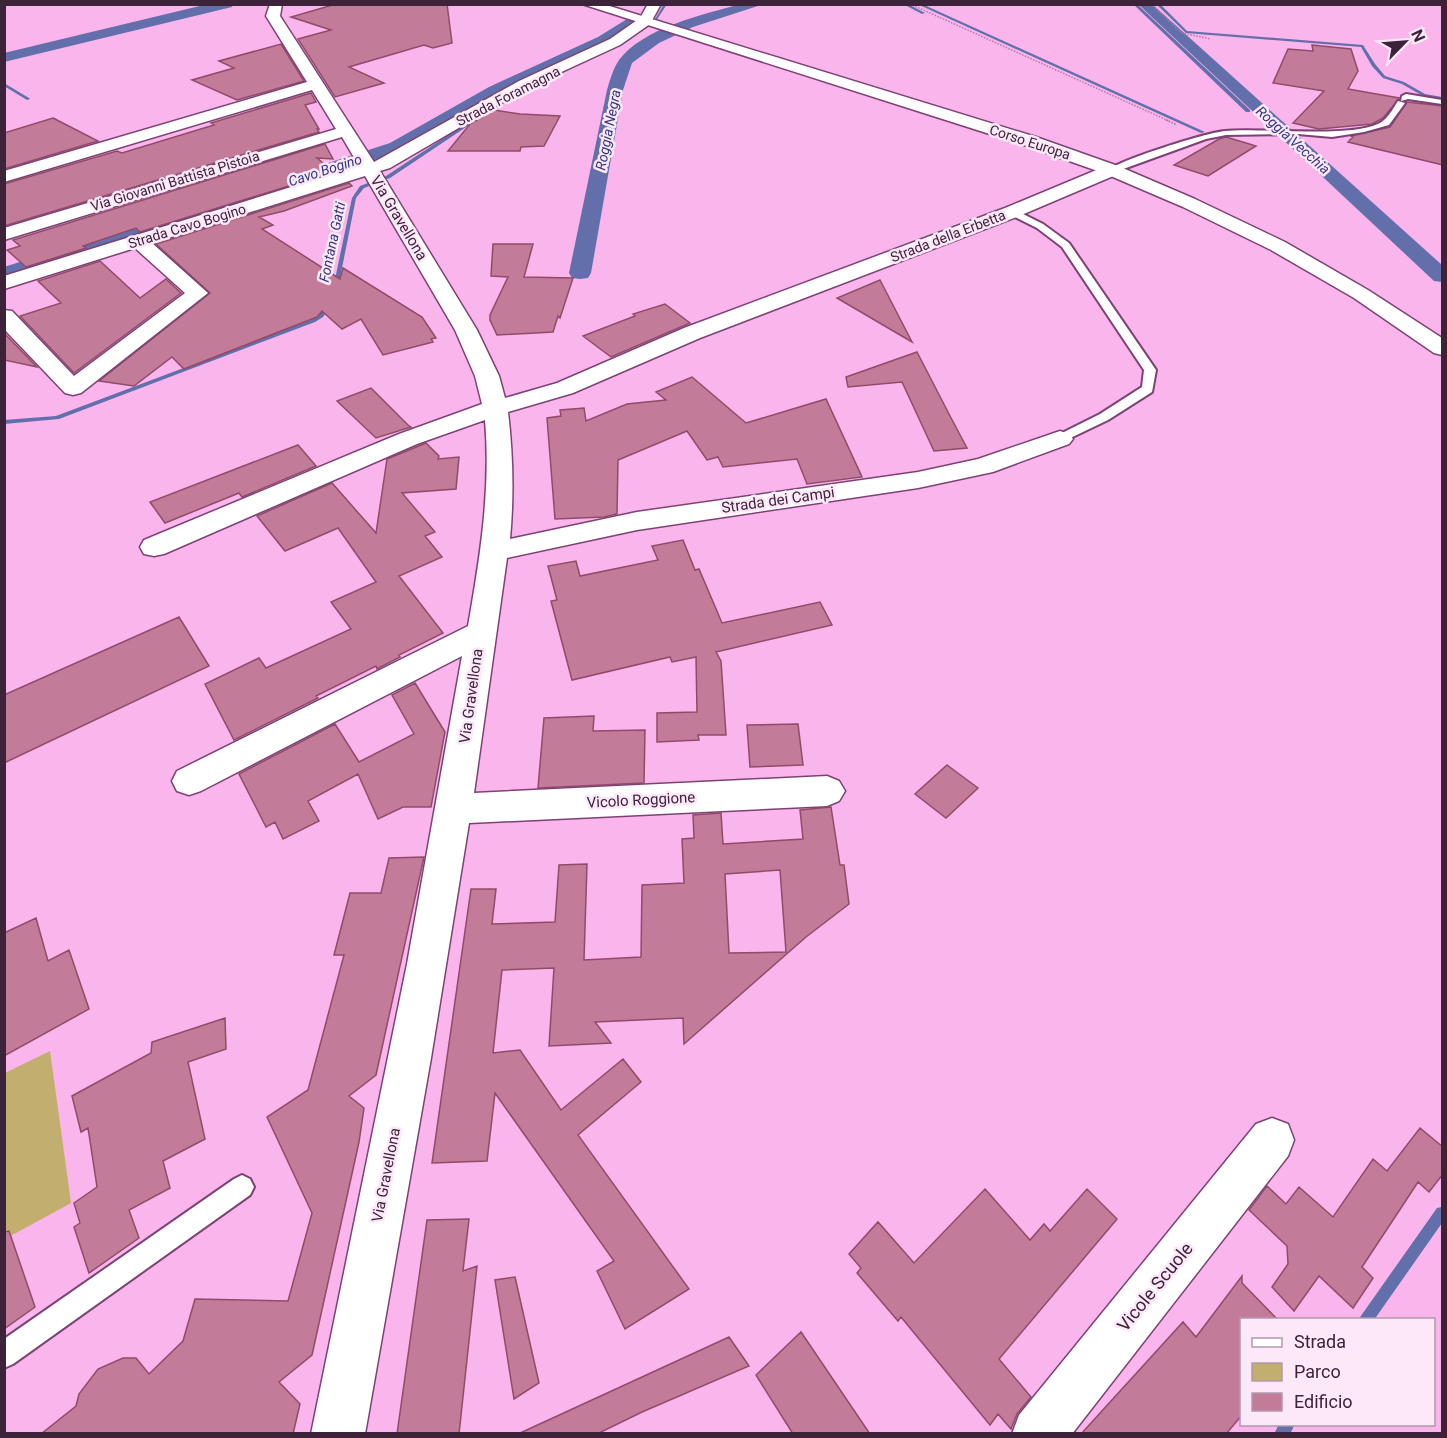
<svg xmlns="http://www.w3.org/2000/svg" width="1447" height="1438" viewBox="0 0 1447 1438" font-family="Roboto,sans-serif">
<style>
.green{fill:#c2af6f}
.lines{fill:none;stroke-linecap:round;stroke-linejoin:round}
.stream{fill:#626fab;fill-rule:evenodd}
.canal{fill:#626fab;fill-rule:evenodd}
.building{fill:#c27c99;stroke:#924a6a;stroke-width:1.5;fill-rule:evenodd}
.service-casing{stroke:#7d4274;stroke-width:4}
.minor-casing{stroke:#7d4274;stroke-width:3}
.secondary-casing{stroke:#7d4274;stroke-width:3}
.path-far1{stroke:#ae7ba5;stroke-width:1.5;stroke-dasharray:1.5 1.5;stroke-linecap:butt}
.path{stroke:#ae7ba5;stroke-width:2;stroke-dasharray:1.5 1.5;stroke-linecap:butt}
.service{fill:#fff;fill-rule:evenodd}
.minor{fill:#fff;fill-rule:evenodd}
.secondary{fill:#fff;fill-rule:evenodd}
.labels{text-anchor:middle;stroke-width:5;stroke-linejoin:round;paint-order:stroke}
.far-street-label{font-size:14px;fill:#3d2339;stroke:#fde8f9}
.far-water-label{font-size:14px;font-style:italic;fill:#2d3781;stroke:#fde8f9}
.street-label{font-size:15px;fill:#3d2339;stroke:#fde8f9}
.near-street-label{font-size:18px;fill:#3d2339;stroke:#fde8f9}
</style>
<rect width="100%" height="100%" fill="#f9b5ec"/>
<!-- green -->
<path class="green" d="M50,1051L71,1203L5,1239V1073Z"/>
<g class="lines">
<!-- stream -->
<path class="stream" d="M664,4H667L656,21H654Z
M903,4H908L925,13L922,14Z
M917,4H922L1205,132L1201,133Z
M1133,4H1137L1250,110V112H1246Z
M1156,4H1160L1187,31L1363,45L1375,64L1385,76L1404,82L1425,94L1442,97V99L1423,96L1402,84L1383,78L1372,66L1361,47L1186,33Z
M621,41L624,42L499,105L390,178L364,188L356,198L338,288L333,289L352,198L360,186L386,176L497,103Z
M4,83L29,98L30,99L27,100L4,86Z
M328,302L333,303L323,317L315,322L59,419L4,424V420L56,416L311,320L319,315Z
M1442,1207V1223L1374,1320H1358L1437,1208Z
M1279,1424H1295L1290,1434H1274Z"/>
<!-- canal -->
<path class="canal" d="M208,4H233L232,7L4,62V53Z
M741,4H764L693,27L659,43L632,63L623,90L591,273L588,278L580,279L572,278L569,273L607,90C610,80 613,69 619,60C643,28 704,14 741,4Z
M1138,4H1152L1442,265V282L1434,281Z
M627,19L632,20L634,23L632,26L608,43L501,93L402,151L293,187H279L277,183L279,179L390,143L489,87L598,37Z
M184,210L191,212L194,216L191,220L4,280V267Z"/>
</g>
<!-- building -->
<path class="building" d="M336,4H447L452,43L433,48L424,45L349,67L384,83L335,97L298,39L331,30L291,17Z
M281,44L304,81L237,100L192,80L234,68L219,61Z
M1312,45L1351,49L1358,71L1348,89L1399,98V99L1383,118L1372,124L1319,129L1293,123L1324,91L1273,83L1288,49L1313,51Z
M311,93L316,102L305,105L319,129H317L319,132L4,226V184L117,151L122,153L214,125L211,123Z
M1407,102L1443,106V165L1348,142L1353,137L1351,136L1390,127Z
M494,110L520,114L560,116L544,146L521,147L520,151H448L470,124Z
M53,118L98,141L4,169V133Z
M1226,137L1256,146L1208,176L1174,165L1219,139Z
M325,144L333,159L317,158L334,172L140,232L136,228L83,246L86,248L26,267L7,250L20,246L13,240Z
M349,183L352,186L284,211L259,217L273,225L262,229L340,279L343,268L422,317L436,338L431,339L433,342L383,355L361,319L342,329L322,311L317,317L184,369L172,357L134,386L99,381L210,293L156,244Z
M493,244H533L524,277L573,278L560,318L558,316L553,332L497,335L490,320V315L508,277L491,276Z
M100,261L140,298L166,279L181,293L74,373L20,316L61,303L38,281Z
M880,280L912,342L837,298Z
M665,304L690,323L611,357L583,336L635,316L633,314Z
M4,333L37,367L4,360Z
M917,352L949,414L967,448L934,451L902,382L848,387L846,377Z
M692,377L746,423L826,399L862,477L807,484L797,459L723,467L718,457L707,460L687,431L618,460L617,514L604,517L555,519L547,418L561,416L560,410L584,408L586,421L627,404L666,400L656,392Z
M371,388L408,425L411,427L376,438L337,401Z
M426,443L439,456L438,459L459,457L456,489L402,493L435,532L425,536L442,557L399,576L443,633L399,655L400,657L377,669L376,666L316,696L318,698L234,740L205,684L259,658L266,668L351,629L331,602L376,582L338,528L285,551L257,516L332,483L376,533L387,459Z
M298,445L316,466L242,497L239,493L165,523L150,502Z
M683,540L695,570L699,569L722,623L820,602L832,625L716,652L721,661L726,735H698L699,740L657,742V713L697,712L696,657L672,662L670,657L572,680L551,601L557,600L548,566L576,561L580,576L658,560L652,546Z
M179,617L209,666L4,763V695Z
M415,683L445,732L431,807H403L378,819L358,774L308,801L319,821L283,839L275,822L266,827L239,774L335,724L359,762L414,734L392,695Z
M594,716L593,731L645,730L644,783L538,788L544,718Z
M798,724L803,765L750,767L747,725Z
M947,765L978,788L946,818L915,794Z
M831,807L840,865H844L849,904L806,937L684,1044L683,1018L595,1022L611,1043L549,1046L554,968L502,970L493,1053L520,1050L561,1110L623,1059L641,1082L578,1135L689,1289L625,1329L597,1271L614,1261L495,1093L487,1161L432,1163L471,889H496L492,924L555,922L559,865L587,864L584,960L641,957L642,885L684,883L682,839L694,838L693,815L721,813L723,844L803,839L800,810ZM780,870L786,952L729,953L725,874Z
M424,857L376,1075L349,1096L364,1108L359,1142L312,1355L279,1382L300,1404L293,1434H41L76,1406L79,1394L98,1369L123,1358H136L149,1374L183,1341L195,1299L288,1301L312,1213L267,1117L308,1090L344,955H334L350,893H381L389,858Z
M36,918L48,961L69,950L89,1009L4,1056V933Z
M225,1018L226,1049L188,1062L205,1139L163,1161L170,1188L129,1210L139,1238L89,1273L74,1227L80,1223L74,1203L97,1187L88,1128L81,1132L72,1096L151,1053L152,1042Z
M1420,1128L1443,1147V1174L1429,1192L1418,1182L1397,1214L1362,1267L1373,1278L1353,1308L1319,1276L1294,1311L1272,1287L1288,1264L1287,1246L1249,1210L1267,1186L1286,1204L1299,1187L1333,1217L1373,1159L1387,1171Z
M985,1189L1030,1240L1044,1224L1050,1231L1087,1189L1117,1219L999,1359L1031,1397L1017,1414L1011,1429L998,1414L990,1425L901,1317L898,1321L857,1273L861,1268L849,1254L878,1222L914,1263Z
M469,1219L463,1271L477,1266L459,1434H397L427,1220Z
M9,1231L35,1307L4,1329V1232Z
M1242,1276V1283L1278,1320H1242V1415L1226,1434H1081L1183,1322L1196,1337Z
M515,1277L539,1383L514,1399L495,1280Z
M801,1332L870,1434H793L756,1375Z
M729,1337L749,1366L642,1412L597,1434H518Z"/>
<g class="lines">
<!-- service casing -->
<g class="service-casing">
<path id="service" d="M1406,94L1442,100V104L1408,99L1401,101L1402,96Z
M1398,101L1405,103L1389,125L1364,132L1332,137L1298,134L1226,135L1206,139L1115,172L1108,170C1123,159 1205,133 1225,131C1259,127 1363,140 1384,120C1390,115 1394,107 1398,101Z
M1009,210H1015L1043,224L1069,243L1156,370L1152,392L1108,420L1060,443L1054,439L1056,436L1100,414L1142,387L1144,370L1062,247L1037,228L1009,214Z
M242,1175L250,1179L254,1187L250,1195L13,1364L4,1368V1339L234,1179Z"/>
</g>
<!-- minor casing -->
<g class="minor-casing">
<path id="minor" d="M270,4H282L280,16L374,162L519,81L610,39L640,18L648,4H661L650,24L620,45L529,87L390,168L380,171L477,330L499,376L505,398L557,383L684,328L1005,208L1106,166H1118L1121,170L1118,174L1019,216L700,338L573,393L508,412C513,454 514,496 510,539L637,512L918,472L978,459L1060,431L1069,434L1073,439L1069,444L993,472L918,488L637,530L507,558L474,793L827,776L839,781L845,791L839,801L827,806L469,823L431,1058L365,1434H311L407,964L462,656L201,791L189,795L177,791L172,781L177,771L468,626C480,558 491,490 485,420L417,444L164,554L154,556L144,554L140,547L144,540L399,434L482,404L475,376L455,330L365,176L152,243L208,293L81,393L73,395L65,393L4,329V310L12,311L74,376L185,293L135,248L4,289V276L359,166L342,137L4,240V228L336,129L312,90L4,182V171L307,82L266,16Z
M1272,1118L1288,1124L1294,1140L1288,1156L1072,1434H1012L1019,1415L1256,1124Z"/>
</g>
<!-- secondary casing -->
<g class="secondary-casing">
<path id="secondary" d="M582,4H603L1036,137L1118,166L1195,199L1285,242L1368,290L1442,338V355L1434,353L1354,298L1271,250L1183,207L1106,174L1024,145Z"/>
</g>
<!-- path-far1 -->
<path class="path-far1" d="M910,4L1169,121
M1151,4L1182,33L1211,39"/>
<!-- path -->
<path class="path" d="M1166,120L1177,125"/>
<!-- service -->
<use href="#service" class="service"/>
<!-- minor -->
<use href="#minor" class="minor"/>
<!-- secondary -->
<use href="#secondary" class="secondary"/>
</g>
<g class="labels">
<!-- far-street labels -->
<g class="far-street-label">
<text transform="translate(508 96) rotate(-27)" y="5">Strada Foramagna</text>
<text transform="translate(1030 142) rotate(18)" y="5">Corso Europa</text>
<text transform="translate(175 181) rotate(-17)" y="5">Via Giovanni Battista Pistoia</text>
<text transform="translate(187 226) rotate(-17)" y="5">Strada Cavo Bogino</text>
<text transform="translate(948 236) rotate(-21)" y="5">Strada della Erbetta</text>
</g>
<!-- far-water labels -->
<g class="far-water-label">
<text transform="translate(608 130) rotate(-79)" y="5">Roggia Negra</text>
<text transform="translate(1293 140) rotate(42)" y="5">Roggia Vecchia</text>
<text transform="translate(325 170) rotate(-18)" y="5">Cavo Bogino</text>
<text transform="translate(332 242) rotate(-78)" y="5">Fontana Gatti</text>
</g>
<!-- street labels -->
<g class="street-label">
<text transform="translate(399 218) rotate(59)" y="5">Via Gravellona</text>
<text transform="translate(778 500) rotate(-8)" y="5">Strada dei Campi</text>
<text transform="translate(471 696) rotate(-82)" y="5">Via Gravellona</text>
<text transform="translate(641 800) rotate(-3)" y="5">Vicolo Roggione</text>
<text transform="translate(386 1175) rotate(-79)" y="5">Via Gravellona</text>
</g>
<!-- near-street labels -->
<g class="near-street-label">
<text transform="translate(1155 1287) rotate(-51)" y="6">Vicole Scuole</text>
</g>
</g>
<!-- border -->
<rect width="1447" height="1438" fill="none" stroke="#3d2339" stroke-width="12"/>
<!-- legend -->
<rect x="1240" y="1318" width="195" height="108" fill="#fde8f9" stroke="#b099ac" stroke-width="1.5"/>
<rect x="1252" y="1338" width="30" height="9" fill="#ffffff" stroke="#b099ac" stroke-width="1.5"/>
<text x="1294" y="1348" font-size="18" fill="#3d2339">Strada</text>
<rect x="1252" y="1363" width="30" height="18" fill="#c2af6f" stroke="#b099ac" stroke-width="1.5"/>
<text x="1294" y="1378" font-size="18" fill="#3d2339">Parco</text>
<rect x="1252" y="1393" width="30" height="18" fill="#c27c99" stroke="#b099ac" stroke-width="1.5"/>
<text x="1294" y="1408" font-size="18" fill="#3d2339">Edificio</text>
<!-- north arrow -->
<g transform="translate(1405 42) rotate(65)" stroke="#fde8f9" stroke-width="4.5" paint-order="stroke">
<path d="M0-4.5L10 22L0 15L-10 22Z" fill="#3d2339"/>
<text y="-9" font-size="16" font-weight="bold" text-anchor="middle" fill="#3d2339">N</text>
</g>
</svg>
